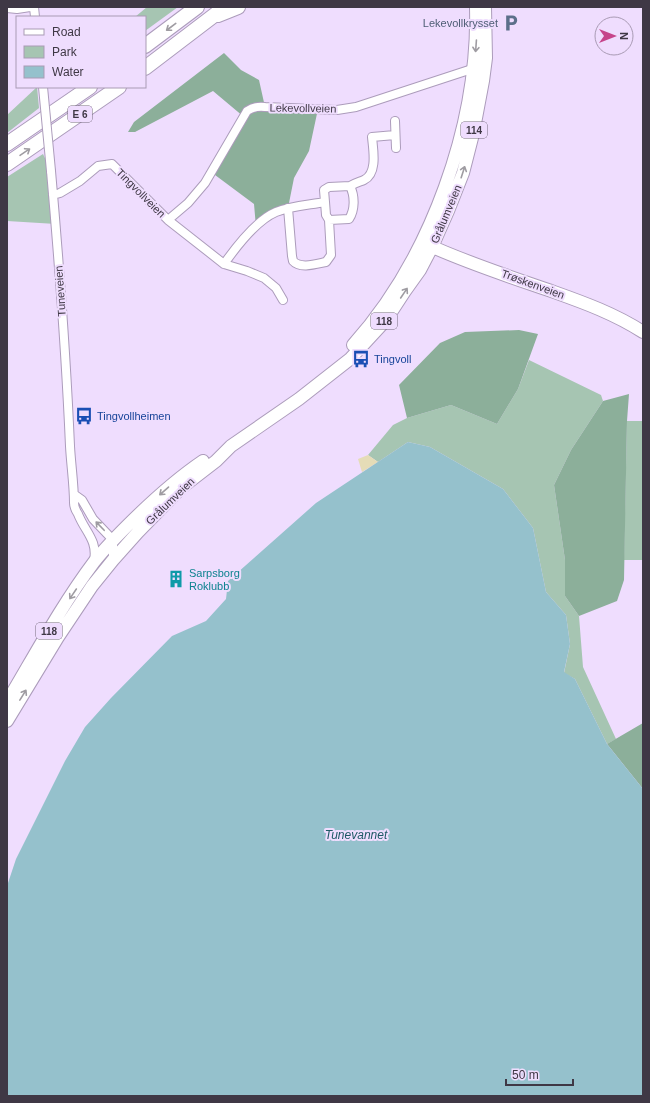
<svg xmlns="http://www.w3.org/2000/svg" width="650" height="1103" viewBox="0 0 650 1103" font-family="Helvetica,sans-serif">
<style>
.green{fill:#a6c5b2}
.forest{fill:#8caf9a}
.sand{fill:#e5dcb7}
.water{fill:#95c1cc}
.lines{fill:none;stroke-linecap:round;stroke-linejoin:round}
.street-casing{stroke:#ac9cbb;stroke-width:10}
.primary-casing{stroke:#ac9cbb;stroke-width:14}
.highway-casing{stroke:#ac9cbb;stroke-width:16}
.street{stroke:#fff;stroke-width:8}
.primary{stroke:#fff;stroke-width:12}
.highway{stroke:#fff;stroke-width:14}
.street-bridge-casing{stroke:#ac9cbb;stroke-width:10;stroke-linecap:butt}
.street-bridge{stroke:#fff;stroke-width:8}
.oneway{stroke:#9f9ca2}
.labels{text-anchor:middle;stroke-width:4;stroke-linejoin:round;paint-order:stroke}
.shield{fill:#efddfe;stroke:#746a7c;stroke-width:1}
.shield-label{font-size:10px;font-weight:bold;fill:#3f3845}
.service-label{font-size:11px;fill:#4e5e75;stroke:#efddfe;text-anchor:end}
.street-label{font-size:11px;fill:#3f3845;stroke:#efddfe}
.transit-label{font-size:11px;fill:#164399;stroke:#efddfe;text-anchor:start}
.culture-label{font-size:11px;fill:#0d838f;stroke:#efddfe;text-anchor:start}
.water-label{font-size:12px;font-style:italic;fill:#1d5965;stroke:#efddfe}
</style>
<rect width="100%" height="100%" fill="#efddfe"/>
<!-- green -->
<path class="green" d="M147,7H178L145,31V17H135Z
M37,87L39,108L7,133V115Z
M43,154L51,171L56,224L7,221V177Z
M529,360L601,395L603,401L571,450L554,485L565,560V596L579,616L583,667L616,739L607,744L575,679L564,673L570,644L566,615L546,592L533,528L503,489L430,447L408,442L378,462L368,455L393,425L407,418L451,405L497,424L518,389Z
M627,421H643V560H624Z"/>
<!-- forest -->
<path class="forest" d="M224,53L241,70L259,80L265,107L318,109L309,151L294,178L288,208L256,227L254,204L211,172L244,117L213,91L135,132H128L134,122Z
M519,330L538,334L518,389L497,424L451,405L407,418L399,385L440,343L465,332Z
M629,394L627,421L624,580L617,601L579,616L565,596V560L554,485L571,450L603,401Z
M643,723V789L607,744Z"/>
<!-- sand -->
<path class="sand" d="M368,455L378,462L362,472L358,459Z"/>
<!-- water -->
<path class="water" d="M408,442L430,447L503,489L533,528L546,592L566,615L570,644L564,672L575,679L607,744L643,789V1096H7V886L16,859L65,761L85,727L111,698L172,636L206,621L226,599L228,581L316,503Z"/>
<g class="lines">
<!-- street casing -->
<g class="street-casing">
<path id="street" d="M34,7L35,17
M7,8L17,9L30,7
M395,121L396,148
M51,171C59,262 66,354 70,446C71,465 74,484 74,503C74,507 76,511 78,514C85,532 98,540 94,561
M350,186C355,183 359,182 364,180C378,173 373,149 372,137L395,135
M53,195L60,193L80,181L98,166L112,164L168,220L224,264L247,271L264,278L276,288L283,300
M288,208L292,256L293,261C300,269 316,264 326,262L331,255L329,220
M168,220L188,203L205,183L247,111C253,107 258,106 265,107L337,110L356,107L475,68
M224,264C236,247 257,220 276,212C291,206 309,205 325,202L326,215L329,220L349,219C355,210 355,196 350,186L329,187L324,190L325,202
M75,495L82,500L93,519L113,540V560"/>
</g>
<!-- primary casing -->
<g class="primary-casing">
<path id="primary" d="M426,244C467,263 511,277 554,292C585,303 615,314 643,332
M353,345C431,258 479,124 476,7
M7,702C35,655 61,606 94,562C104,549 115,538 127,526C151,502 175,480 203,461
M7,721L58,637L92,586L113,560L138,532L181,488L216,461L231,446L299,399L350,359L386,320L405,291L420,270L432,247L448,211L463,173L473,134L483,81L486,58L485,7"/>
</g>
<!-- highway casing -->
<g class="highway-casing">
<path id="highway" d="M218,15L238,7
M145,46L197,7
M145,68L225,7
M7,144L90,87
M7,164L119,87"/>
</g>
<!-- street -->
<use href="#street" class="street"/>
<!-- primary -->
<use href="#primary" class="primary"/>
<!-- highway -->
<use href="#highway" class="highway"/>
<!-- street-bridge casing -->
<g class="street-bridge-casing">
<path id="street-bridge" d="M43,87L51,171"/>
</g>
<!-- street-bridge -->
<use href="#street-bridge" class="street-bridge"/>
</g>
<!-- one-way arrows -->
<defs><path id="oneway-shaft" d="M-6 0H5M1.5-3L5.5 0L1.5 3" fill="none" stroke-width="1.6" stroke-linecap="round" stroke-linejoin="round"/></defs>
<g class="oneway">
<use href="#oneway-shaft" transform="translate(171 27) rotate(143)"/>
<use href="#oneway-shaft" transform="translate(476 46) rotate(94)"/>
<use href="#oneway-shaft" transform="translate(25 152) rotate(-34)"/>
<use href="#oneway-shaft" transform="translate(463 172) rotate(-72)"/>
<use href="#oneway-shaft" transform="translate(404 293) rotate(-56)"/>
<use href="#oneway-shaft" transform="translate(164 491) rotate(139)"/>
<use href="#oneway-shaft" transform="translate(100 526) rotate(-134)"/>
<use href="#oneway-shaft" transform="translate(73 594) rotate(124)"/>
<use href="#oneway-shaft" transform="translate(23 695) rotate(-58)"/>
</g>
<!-- icons -->
<defs>
<g id="parking-bare" transform="scale(1.38)"><path d="M-3.5-5.5H1a3.5 3.5 0 0 1 0 7H-1V5.5H-3.5ZM-1-3.4V-.6H.8a1.4 1.4 0 0 0 0-2.8Z" fill="#5c6f8a" stroke="#efddfe" stroke-width="2.5" paint-order="stroke"/></g>
<g id="bus-bare" transform="scale(1.38)"><path d="M-5-6H5V4H4V6H2V4H-2V6H-4V4H-5ZM-3.5-4V0h7V-4ZM-3.5 1.2v1.5H-2V1.2ZM2 1.2v1.5H3.5V1.2Z" fill="#1a4fb4" stroke="#efddfe" stroke-width="2.5" paint-order="stroke"/></g>
<g id="building-bare" transform="scale(1.38)"><path d="M-4-6H4V6H1V3H-1V6H-4ZM-2.5-4.3h1.7v1.8h-1.7ZM.8-4.3h1.7v1.8H.8ZM-2.5-1h1.7V.8h-1.7ZM.8-1h1.7V.8H.8Z" fill="#0f9aa8" stroke="#efddfe" stroke-width="2.5" paint-order="stroke"/></g>
</defs>
<g fill-rule="evenodd">
<use href="#parking-bare" x="511" y="23"/>
<use href="#bus-bare" x="361" y="359"/>
<use href="#bus-bare" x="84" y="416"/>
<use href="#building-bare" x="176" y="579"/>
</g>
<g class="labels">
<!-- shield labels -->
<g class="shield">
<rect x="68" y="106" width="24" height="16" rx="3"/>
<rect x="461" y="122" width="26" height="16" rx="3"/>
<rect x="371" y="313" width="26" height="16" rx="3"/>
<rect x="36" y="623" width="26" height="16" rx="3"/>
</g>
<g class="shield-label">
<text x="80" y="118">E 6</text>
<text x="474" y="134">114</text>
<text x="384" y="325">118</text>
<text x="49" y="635">118</text>
</g>
<!-- service labels -->
<g class="service-label">
<text x="498" y="27">Lekevollkrysset</text>
</g>
<!-- street labels -->
<g class="street-label">
<text transform="translate(303 108) rotate(1)" y="4">Lekevollveien</text>
<text transform="translate(141 193) rotate(45)" y="4">Tingvollveien</text>
<text transform="translate(446 214) rotate(-67)" y="4">Grålumveien</text>
<text transform="translate(533 284) rotate(20)" y="4">Trøskenveien</text>
<text transform="translate(60 291) rotate(-94)" y="4">Tuneveien</text>
<text transform="translate(170 501) rotate(-44)" y="4">Grålumveien</text>
</g>
<!-- transit labels -->
<g class="transit-label">
<text x="374" y="363">Tingvoll</text>
<text x="97" y="420">Tingvollheimen</text>
</g>
<!-- culture labels -->
<g class="culture-label">
<text x="189" y="577">Sarpsborg<tspan x="189" dy="13">Roklubb</tspan></text>
</g>
<!-- water labels -->
<g class="water-label">
<text x="356" y="839">Tunevannet</text>
</g>
</g>
<!-- border -->
<rect width="650" height="1103" fill="none" stroke="#3f3845" stroke-width="16"/>
<!-- legend -->
<rect x="16" y="16" width="130" height="72" fill="#efddfe" stroke="#a99bb4"/>
<rect x="24" y="29" width="20" height="6" fill="#ffffff" stroke="#a99bb4"/>
<text x="52" y="36" font-size="12" fill="#3f3845">Road</text>
<rect x="24" y="46" width="20" height="12" fill="#a6c5b2" stroke="#a99bb4"/>
<text x="52" y="56" font-size="12" fill="#3f3845">Park</text>
<rect x="24" y="66" width="20" height="12" fill="#95c1cc" stroke="#a99bb4"/>
<text x="52" y="76" font-size="12" fill="#3f3845">Water</text>
<!-- north arrow -->
<g transform="translate(614 36) rotate(90)"><circle r="19" fill="#efddfe" stroke="#a99bb4"/>
<path d="M0-3L7 15L0 10L-7 15Z" fill="#c6448b"/>
<text y="-6" font-size="11" font-weight="bold" text-anchor="middle" fill="#3f3845">N</text>
</g>
<!-- scale -->
<path d="M506 1079v6h67v-6" fill="none" stroke="#3f3845" stroke-width="2"/>
<text x="512" y="1079" font-size="12" fill="#3f3845" stroke="#efddfe" stroke-width="3" paint-order="stroke">50 m</text>
</svg>
